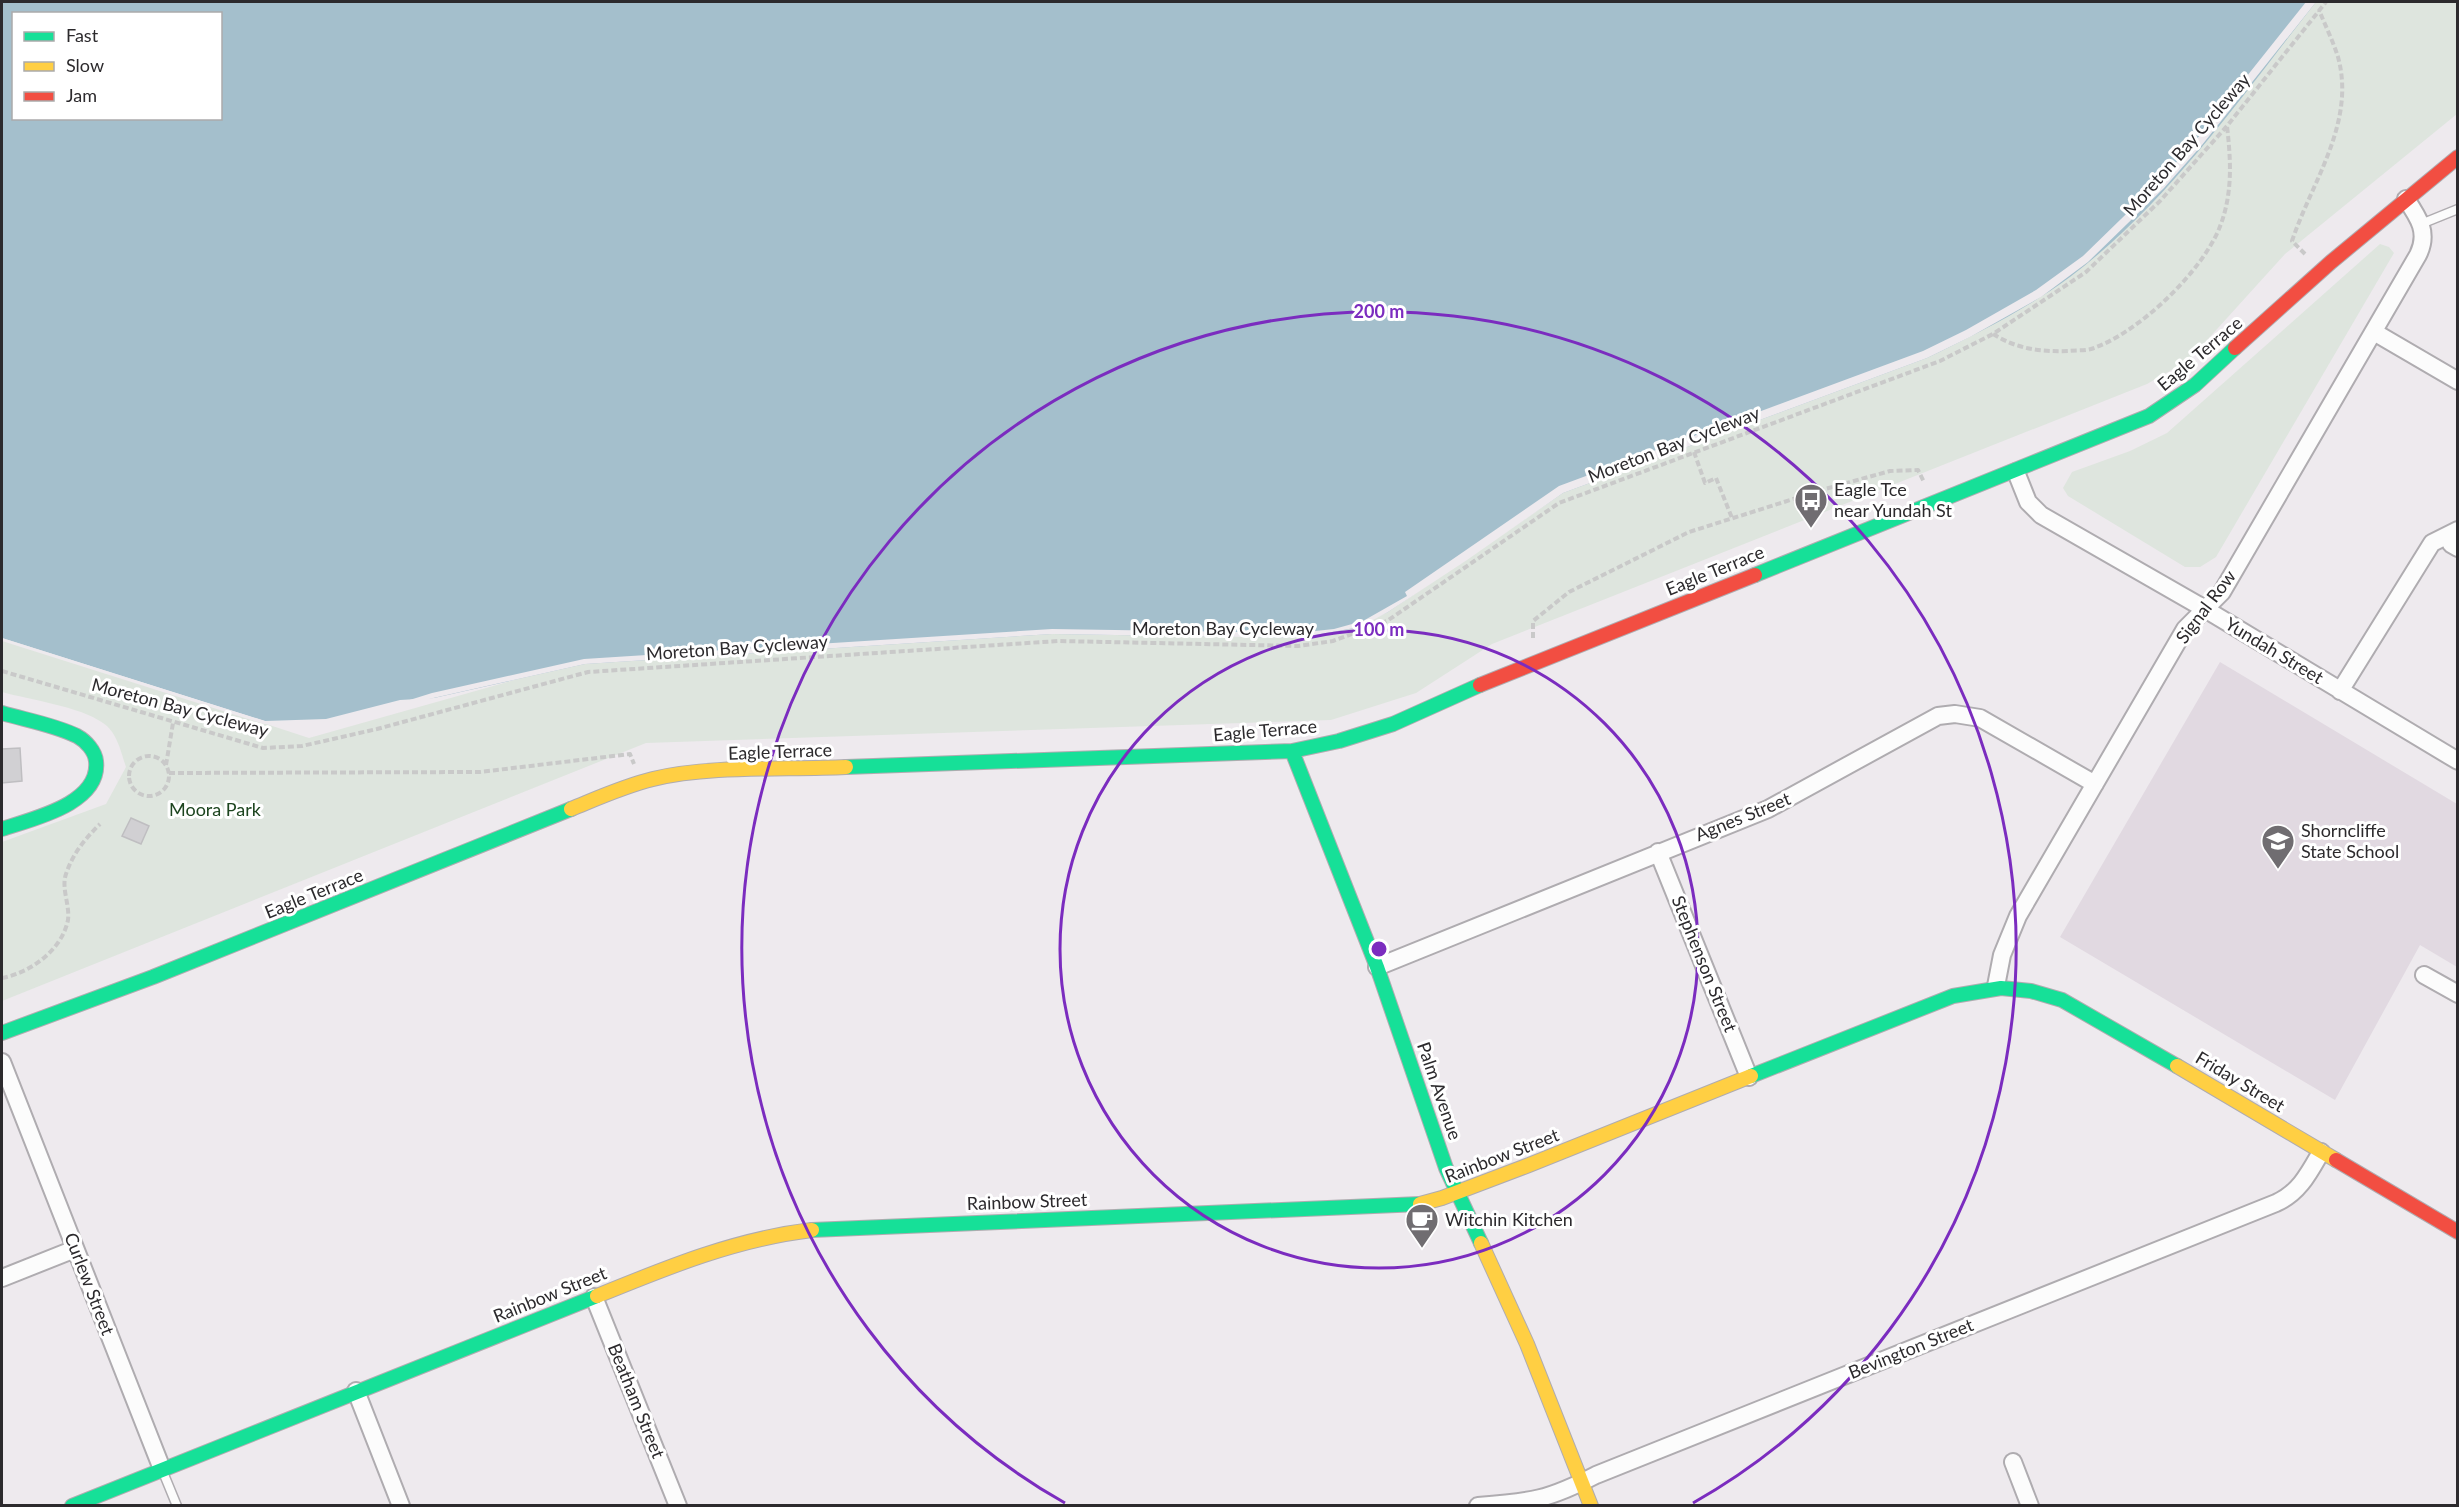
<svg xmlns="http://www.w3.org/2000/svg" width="2459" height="1507" viewBox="0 0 2459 1507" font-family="Lato,sans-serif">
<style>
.built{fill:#e1d9e1}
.green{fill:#dee5de}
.water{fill:#a4bfcc;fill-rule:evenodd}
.pier{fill:#eeeaee}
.building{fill:#d1d0d3;stroke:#bfbec1;stroke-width:1.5}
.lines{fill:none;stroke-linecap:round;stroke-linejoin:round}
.lane-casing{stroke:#afacb0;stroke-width:11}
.street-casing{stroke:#afacb0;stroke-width:20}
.fast-casing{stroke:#afacb0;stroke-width:16}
.slow-casing{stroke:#afacb0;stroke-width:16}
.jam-casing{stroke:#afacb0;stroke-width:16}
.path{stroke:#c9c9c9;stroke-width:4;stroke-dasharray:6 3;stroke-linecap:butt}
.lane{stroke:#fcfcfc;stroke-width:8}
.street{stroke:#fcfcfc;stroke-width:16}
.fast{stroke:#16e098;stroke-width:14}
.slow{stroke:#ffcf43;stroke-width:14}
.jam{stroke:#f24e42;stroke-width:14}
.ring{fill:none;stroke:#7b2cbf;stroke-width:3}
.labels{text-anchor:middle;stroke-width:6;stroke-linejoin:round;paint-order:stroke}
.street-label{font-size:18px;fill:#2c2a2d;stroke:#fff}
.poi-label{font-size:18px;fill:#2c2a2d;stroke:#fff;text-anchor:start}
.park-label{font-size:18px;fill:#1d451f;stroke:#fff}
.centre{fill:#7b2cbf;stroke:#fff;stroke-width:3}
.ring-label{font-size:18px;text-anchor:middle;font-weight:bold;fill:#7b2cbf;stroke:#fff;stroke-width:6;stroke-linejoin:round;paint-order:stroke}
</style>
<rect width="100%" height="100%" fill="#eeeaee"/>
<!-- built -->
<path class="built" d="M2220,662L2457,804V967L2420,945L2335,1100L2060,937Z"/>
<!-- green -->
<path class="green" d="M2313,2H2457V114L2285,254L2189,360L2147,384L1492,644L1416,693L1331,720L646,743L2,1001V842L106,804L126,767C121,752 117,732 103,723C79,706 30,700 2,692V638L309,738L589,659L1567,487L2081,265L2164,188Z
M2380,244L2389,247L2394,253L2216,557L2200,567H2185L2068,496L2063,488L2072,472L2130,451L2167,433Z"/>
<!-- water -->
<path class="water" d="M2,2H2316C2241,97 2168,203 2070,277C2025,310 1976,334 1927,358L1563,493L1388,612L1351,629L1298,638L1052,634L585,664L434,698L400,700L326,719L265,721L2,638ZM14,14H220V118H14Z"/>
<!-- pier -->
<path class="pier" d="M2306,2H2316L2202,145L2164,188L2088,262L2041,297L1970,337L1927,358L1563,493L1467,560L1388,612L1360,627L1298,638L1052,634L585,664L420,701L400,703L432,693L584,659L1052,629L1297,633L1334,629L1363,621L1407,596L1405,592L1559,486L1923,351L1966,330L2036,290L2083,256L2158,183L2196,140Z
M2,638L265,721L296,725L264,724L2,641Z"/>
<!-- building -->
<path class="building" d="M20,748L22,781L2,783V749Z
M131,818L149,826L141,844L122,836Z"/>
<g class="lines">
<!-- lane casing -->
<g class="lane-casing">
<path id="lane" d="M2421,224L2458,209
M163,1472L177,1506"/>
</g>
<!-- street casing -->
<g class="street-casing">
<path id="street" d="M2374,332L2458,381
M2016,472L2028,502L2041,515L2205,609L2458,761
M2458,534L2451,544L2458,548
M2340,691L2432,543L2458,530
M1658,852L1749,1077
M1377,967L1768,809L1938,716L1955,714L1980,718L2095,784
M2424,975L2458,994
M1996,986L2002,955L2018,916L2185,629L2222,592L2418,255C2429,233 2419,218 2406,199
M2,1062L162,1469
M2,1278L75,1249
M594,1297L678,1506
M356,1391L401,1506
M2013,1462L2030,1506
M1478,1506C1531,1502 1548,1500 1596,1475L2276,1203C2299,1193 2309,1173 2321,1152"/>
</g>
<!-- fast casing -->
<g class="fast-casing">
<path id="fast" d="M1755,575L2149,416L2195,385L2235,348
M2,713C26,720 55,725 77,736C86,741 95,751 96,761C101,804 32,819 2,829
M1292,751L1377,967L1446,1168L1481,1243
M846,767L1292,751L1339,741L1393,724L1480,685
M2,1033L153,977L571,809
M1751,1076L1953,996L2001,988L2031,991L2062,1000L2177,1066
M812,1230L1420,1204
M72,1506L597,1296"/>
</g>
<!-- slow casing -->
<g class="slow-casing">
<path id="slow" d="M571,809C598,798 624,786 653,779C710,765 785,770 846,767
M2177,1066L2336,1160
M1420,1204L1442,1198L1529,1165L1751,1076
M1481,1243L1527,1344L1591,1506
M597,1296C668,1267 736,1239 812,1230"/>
</g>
<!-- jam casing -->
<g class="jam-casing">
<path id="jam" d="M2235,348L2331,262L2458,157
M1480,685L1755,575
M2336,1160L2458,1232"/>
</g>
<!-- path -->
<path class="path" d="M2305,254L2292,241C2312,181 2356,123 2338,57C2333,41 2325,25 2319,10
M1993,334C2017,349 2040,352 2068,351C2075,350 2084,351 2091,349C2137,334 2200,274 2219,229C2233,195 2231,161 2227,126
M1694,452L1705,483L1716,478L1732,518
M1533,638V621L1569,592L1689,532L1825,489L1890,471L1918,470L1924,482
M2,671L263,748L302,746L377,729L588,672L1058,641L1298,646L1333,641L1387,621L1559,503L1940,361L1993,334L2086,272L2160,201L2227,126L2326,2
M129 776a20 20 0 1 1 40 0a20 20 0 1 1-40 0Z
M166,765L173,723
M169,773L480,772L630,754L634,764
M2,978C30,973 62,950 68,920C70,905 61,888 66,874C73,853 85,839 100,824"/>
<!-- lane -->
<use href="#lane" class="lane"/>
<!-- street -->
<use href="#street" class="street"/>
<!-- fast -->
<use href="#fast" class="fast"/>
<!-- slow -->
<use href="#slow" class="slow"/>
<!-- jam -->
<use href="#jam" class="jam"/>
</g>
<!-- distance rings -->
<g class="ring">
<circle cx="1379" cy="949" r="319"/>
<path d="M1065 1503A637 637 0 1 1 1693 1503"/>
</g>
<!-- icons -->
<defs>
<g id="bus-pin" transform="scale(1.725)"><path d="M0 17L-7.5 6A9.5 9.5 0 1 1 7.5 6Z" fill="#706d71" stroke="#fff"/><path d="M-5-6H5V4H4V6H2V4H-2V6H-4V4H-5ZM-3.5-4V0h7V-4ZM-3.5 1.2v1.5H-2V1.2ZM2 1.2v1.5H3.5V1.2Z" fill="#fff"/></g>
<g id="school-pin" transform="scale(1.725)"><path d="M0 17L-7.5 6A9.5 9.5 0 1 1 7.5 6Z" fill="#706d71" stroke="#fff"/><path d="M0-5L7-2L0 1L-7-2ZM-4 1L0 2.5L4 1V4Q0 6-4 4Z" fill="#fff"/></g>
<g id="cafe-pin" transform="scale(1.725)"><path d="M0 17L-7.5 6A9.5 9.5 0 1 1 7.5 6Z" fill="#706d71" stroke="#fff"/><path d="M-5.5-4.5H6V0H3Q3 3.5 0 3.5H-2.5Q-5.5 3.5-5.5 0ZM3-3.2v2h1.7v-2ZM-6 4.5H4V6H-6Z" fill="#fff"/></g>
</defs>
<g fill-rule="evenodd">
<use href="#bus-pin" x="1811" y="500"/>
<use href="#school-pin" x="2278" y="841"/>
<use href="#cafe-pin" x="1422" y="1220"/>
</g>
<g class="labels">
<!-- street labels -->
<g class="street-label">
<text transform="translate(2187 145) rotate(-49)" y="6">Moreton Bay Cycleway</text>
<text transform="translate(2200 354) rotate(-40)" y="6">Eagle Terrace</text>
<text transform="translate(1674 445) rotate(-21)" y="6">Moreton Bay Cycleway</text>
<text transform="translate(1715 571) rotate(-22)" y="6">Eagle Terrace</text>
<text transform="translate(2206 607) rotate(-53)" y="6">Signal Row</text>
<text x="1223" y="635">Moreton Bay Cycleway</text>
<text transform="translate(737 648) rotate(-4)" y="6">Moreton Bay Cycleway</text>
<text transform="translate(2274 651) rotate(31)" y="6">Yundah Street</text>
<text transform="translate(180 708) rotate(15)" y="6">Moreton Bay Cycleway</text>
<text transform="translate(1265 731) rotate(-5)" y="6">Eagle Terrace</text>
<text transform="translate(780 752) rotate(-2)" y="6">Eagle Terrace</text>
<text transform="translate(1743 817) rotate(-22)" y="6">Agnes Street</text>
<text transform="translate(314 894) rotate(-22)" y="6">Eagle Terrace</text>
<text transform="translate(1704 964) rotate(68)" y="6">Stephenson Street</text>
<text transform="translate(2240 1082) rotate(31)" y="6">Friday Street</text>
<text transform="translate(1439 1091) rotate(71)" y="6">Palm Avenue</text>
<text transform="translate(1502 1156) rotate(-21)" y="6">Rainbow Street</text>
<text transform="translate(1027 1202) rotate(-2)" y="6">Rainbow Street</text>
<text transform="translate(89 1284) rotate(69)" y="6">Curlew Street</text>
<text transform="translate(550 1295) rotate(-22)" y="6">Rainbow Street</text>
<text transform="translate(1911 1349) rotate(-22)" y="6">Bevington Street</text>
<text transform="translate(636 1401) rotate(68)" y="6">Beatham Street</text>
</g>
<!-- poi labels -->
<g class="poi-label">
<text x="1834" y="496">Eagle Tce<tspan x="1834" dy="21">near Yundah St</tspan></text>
<text x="2301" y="837">Shorncliffe<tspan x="2301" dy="21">State School</tspan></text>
<text x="1445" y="1226">Witchin Kitchen</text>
</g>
<!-- park labels -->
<g class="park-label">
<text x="215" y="816">Moora Park</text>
</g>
</g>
<circle cx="1379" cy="949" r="9" class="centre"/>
<g class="ring-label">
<text x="1379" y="318">200 m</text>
<text x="1379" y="636">100 m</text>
</g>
<!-- border -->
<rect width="2459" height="1507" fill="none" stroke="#2c2a2d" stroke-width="6"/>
<!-- legend -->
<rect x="12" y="12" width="210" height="108" fill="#ffffff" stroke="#abaaab" stroke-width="1.5"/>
<rect x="24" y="32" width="30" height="9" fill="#16e098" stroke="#abaaab" stroke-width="1.5"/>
<text x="66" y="42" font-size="18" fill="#2c2a2d">Fast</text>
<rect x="24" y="62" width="30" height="9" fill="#ffcf43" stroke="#abaaab" stroke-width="1.5"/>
<text x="66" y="72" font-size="18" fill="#2c2a2d">Slow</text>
<rect x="24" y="92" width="30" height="9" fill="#f24e42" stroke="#abaaab" stroke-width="1.5"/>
<text x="66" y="102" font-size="18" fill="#2c2a2d">Jam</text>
</svg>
